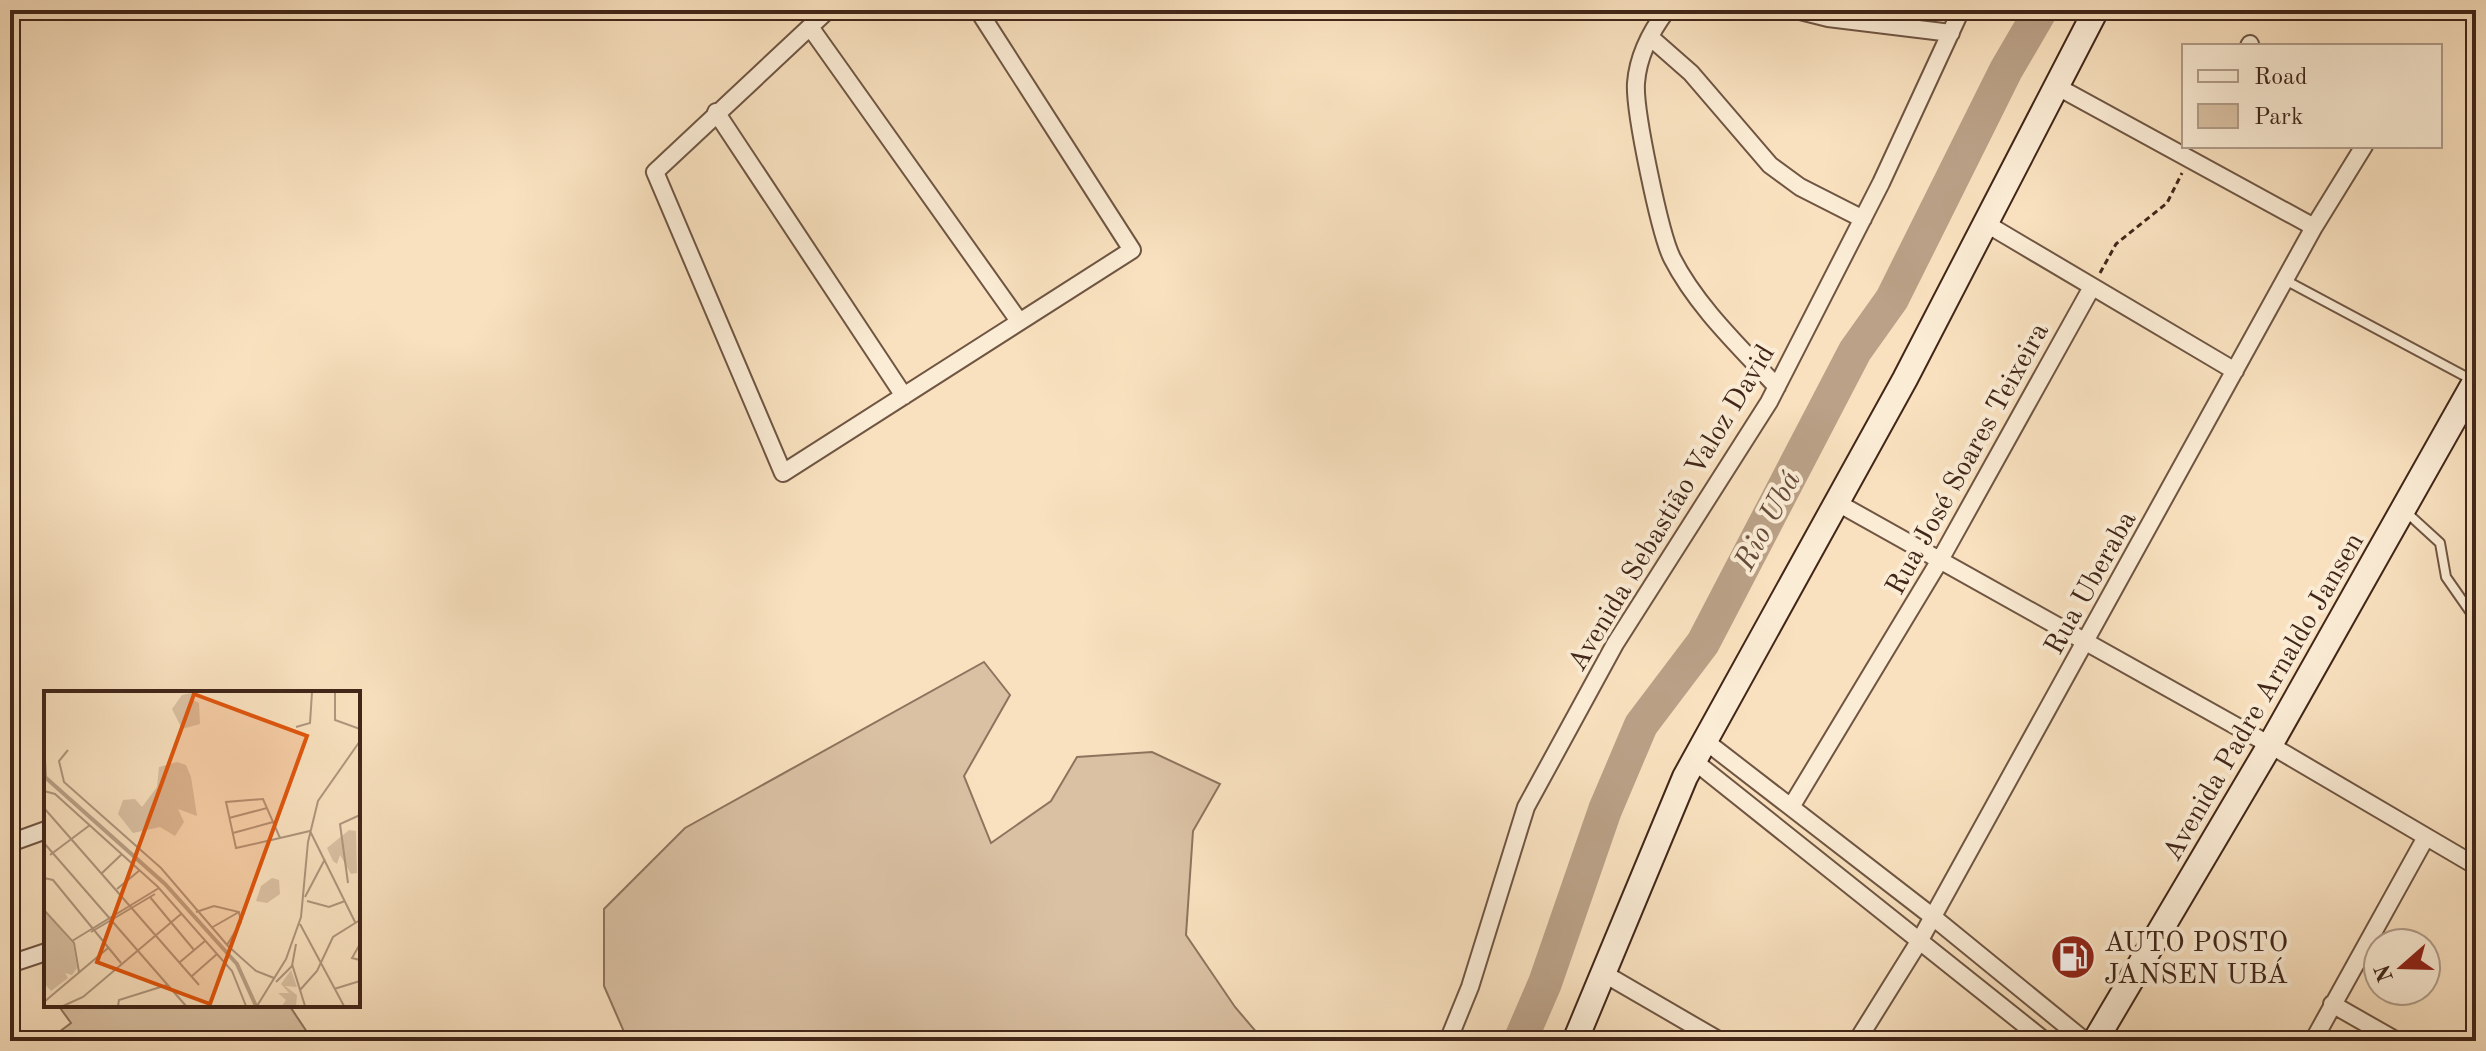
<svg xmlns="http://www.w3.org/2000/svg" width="2486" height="1051" viewBox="0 0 2486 1051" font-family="'Old Standard TT',serif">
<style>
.green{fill:#dac1a3;stroke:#8e745e;stroke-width:2}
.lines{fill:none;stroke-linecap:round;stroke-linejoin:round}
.river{stroke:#baa187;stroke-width:34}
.lane-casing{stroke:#6f5542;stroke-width:12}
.street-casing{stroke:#6f5542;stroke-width:20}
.secondary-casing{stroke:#412619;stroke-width:28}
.path{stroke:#412619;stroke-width:3;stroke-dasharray:6 4;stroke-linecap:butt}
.lane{stroke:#fbecd5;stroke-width:8}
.street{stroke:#fbecd5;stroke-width:16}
.secondary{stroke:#fbecd5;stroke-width:24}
.labels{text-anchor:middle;stroke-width:8;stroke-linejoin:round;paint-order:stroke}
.street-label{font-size:28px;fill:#412619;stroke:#fbecd5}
.poi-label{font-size:28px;fill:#412619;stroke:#fbecd5;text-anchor:start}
.water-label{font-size:30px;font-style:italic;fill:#654b3a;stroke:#fbecd5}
.inset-river{fill:none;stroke:#baa187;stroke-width:4}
.inset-road{fill:none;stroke:#af967d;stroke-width:2}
.view{fill:#e0560d;fill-opacity:0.15;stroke:#e0560d;stroke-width:4}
.inset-edge{fill:none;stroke:#412619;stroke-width:4}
</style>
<rect width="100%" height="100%" fill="#f9e1bf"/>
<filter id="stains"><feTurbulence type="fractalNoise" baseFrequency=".0025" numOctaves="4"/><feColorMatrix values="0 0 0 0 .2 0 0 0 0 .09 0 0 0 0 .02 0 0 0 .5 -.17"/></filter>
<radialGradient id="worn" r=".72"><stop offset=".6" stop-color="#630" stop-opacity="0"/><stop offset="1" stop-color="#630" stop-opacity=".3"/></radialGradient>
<!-- green -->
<path class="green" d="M984,662L1010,695L964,776L991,843L1051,801L1077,757L1152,752L1220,784L1193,831L1186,935L1235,1007L1264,1041H628L604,986V909L685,828Z
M58,1005H289L313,1041H47L71,1023Z"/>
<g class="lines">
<!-- river -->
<path class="river" d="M1520,1041L1545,983L1605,810L1641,725L1703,643L1855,351L1892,299L2006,70L2041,10"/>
<!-- lane casing -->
<g class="lane-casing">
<path id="lane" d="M2285,280L2474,381
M2405,511L2440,543L2446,577L2476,620"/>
</g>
<!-- street casing -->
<g class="street-casing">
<path id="street" d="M828,10L655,172L783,473L1132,250L978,10
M1667,10C1651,31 1638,56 1636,83C1634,110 1660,234 1672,258C1697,307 1740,347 1777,387
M1796,10L1828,18L1951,33
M810,27L1019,321
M1650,37L1691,73L1770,165L1800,187L1863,219
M2249,46L2250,44
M2056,86L2314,227
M716,112L904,396
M1985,223L2235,371
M2462,408L2476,425
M1836,502L2270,745L2476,866
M1704,740L1933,917L2085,1041
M1694,761L2045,1041
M1791,807L1940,560L2092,287
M10,843L46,830
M10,964L46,952
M1603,973L1720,1041
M2332,1004L2397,1041
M1448,1041L1470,987L1526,807L1615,644L1769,402L1881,183L1961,10
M1857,1041L1920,940L2314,227L2364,146
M2313,1041L2426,837"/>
</g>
<!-- secondary casing -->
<g class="secondary-casing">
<path id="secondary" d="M1575,1041L1685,777L1905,379L2096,10
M2095,1041L2270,745L2476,380"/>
</g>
<!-- path -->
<path class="path" d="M2100,273L2116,244L2167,203L2182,173"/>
<!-- lane -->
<use href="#lane" class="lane"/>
<!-- street -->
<use href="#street" class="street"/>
<!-- secondary -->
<use href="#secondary" class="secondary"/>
</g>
<!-- icons -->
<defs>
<g id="fuel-disc" transform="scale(2.3)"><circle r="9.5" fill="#8f2418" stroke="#fbecd5"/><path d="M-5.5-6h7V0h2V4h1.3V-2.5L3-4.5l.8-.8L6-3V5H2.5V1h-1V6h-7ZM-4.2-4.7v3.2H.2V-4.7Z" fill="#fff"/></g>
</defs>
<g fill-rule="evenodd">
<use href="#fuel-disc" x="2073" y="957"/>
</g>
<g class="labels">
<!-- street labels -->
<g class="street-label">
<text transform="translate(1966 458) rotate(-61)" y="10">Rua José Soares Teixeira</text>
<text transform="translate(1670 507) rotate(-59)" y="10">Avenida Sebastião Valoz David</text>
<text transform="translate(2089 582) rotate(-61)" y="10">Rua Uberaba</text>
<text transform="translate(2262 696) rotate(-60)" y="10">Avenida Padre Arnaldo Jansen</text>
</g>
<!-- poi labels -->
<g class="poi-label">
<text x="2104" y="951">AUTO POSTO<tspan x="2104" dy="32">JANSEN UBÁ</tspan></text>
</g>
<!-- water labels -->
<g class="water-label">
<text transform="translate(1767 520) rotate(-62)" y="10">Rio Ubá</text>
</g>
</g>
<!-- overview -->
<g transform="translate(44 691)">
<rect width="316" height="316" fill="#f9e1bf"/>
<path d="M153,1L149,9L155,12L156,33L138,38L128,18L138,4ZM133,71L142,74L147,86L153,125L134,118L140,131L131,145L116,136L89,142L74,123L79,109L91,108L98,116L113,96L115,76ZM305,139L312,140L313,182L307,183L296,164L293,173L289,170L283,157ZM228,187L235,189L236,203L223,212L212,210L217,195ZM0,220L29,253L33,277L28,284L21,282L24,287L7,300L0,292ZM247,279L253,296L241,295L253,304L252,315H238L242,309L234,302H245L237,293Z" fill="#dac1a3"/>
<path class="inset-river" d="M0,69L1,86L121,193L193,273L212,315"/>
<path class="inset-road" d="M291,1V29L316,38M252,36L266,32L268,1M24,59L15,70L20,91L117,177L184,255L212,280L230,287M0,100L11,103L114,196L188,280L202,315M0,117L155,294M185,127L223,117M189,142L229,131M236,147L219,108L182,111L192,157L236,147L266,140L311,231M0,152L142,315M6,164L46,134M58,182L78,163M0,187L9,189L77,272M304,192L296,133L316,124M73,198L96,179M106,206L150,259M261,206L281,168M263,210L285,216L301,210M0,219L30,252L35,281M152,221L170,215L195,221L197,231L183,254M256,233L300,315M167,237L195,221M47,241L111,203M28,250L115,197M316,253L308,267L316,269M136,271L161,250M248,273L261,315M148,285L173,263M232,291L248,275L252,253M290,298L316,290M256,299L273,280L289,246L316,229M0,311L64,257M19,315L39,306L137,223M74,315L75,309L123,294M213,315L242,268L257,226L264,151L274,110L316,50"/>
<path class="view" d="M150,3L263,45L166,313L53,271Z"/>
<rect width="316" height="316" class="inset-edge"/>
</g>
<!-- margin -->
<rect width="2486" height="1051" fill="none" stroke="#f9e1bf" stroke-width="40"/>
<rect x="12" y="12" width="2462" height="1027" fill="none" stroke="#412619" stroke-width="4"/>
<rect x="20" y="20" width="2446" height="1011" fill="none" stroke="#412619" stroke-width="2"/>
<!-- legend -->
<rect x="2182" y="44" width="260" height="104" fill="#fbecd5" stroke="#b19d8a" stroke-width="2"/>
<rect x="2198" y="70" width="40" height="12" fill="#fbecd5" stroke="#b19d8a" stroke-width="2"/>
<text x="2254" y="84" font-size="24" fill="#412619">Road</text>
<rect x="2198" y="104" width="40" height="24" fill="#dac1a3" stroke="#b19d8a" stroke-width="2"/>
<text x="2254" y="124" font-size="24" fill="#412619">Park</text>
<!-- north arrow -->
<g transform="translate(2402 967) rotate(250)"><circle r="38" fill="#fbecd5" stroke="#b19d8a" stroke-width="2"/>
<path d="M0-6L14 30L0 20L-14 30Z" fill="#8f2418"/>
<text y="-12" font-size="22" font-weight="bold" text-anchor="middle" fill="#412619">N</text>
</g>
<rect width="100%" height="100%" filter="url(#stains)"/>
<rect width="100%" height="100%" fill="url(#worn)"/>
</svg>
